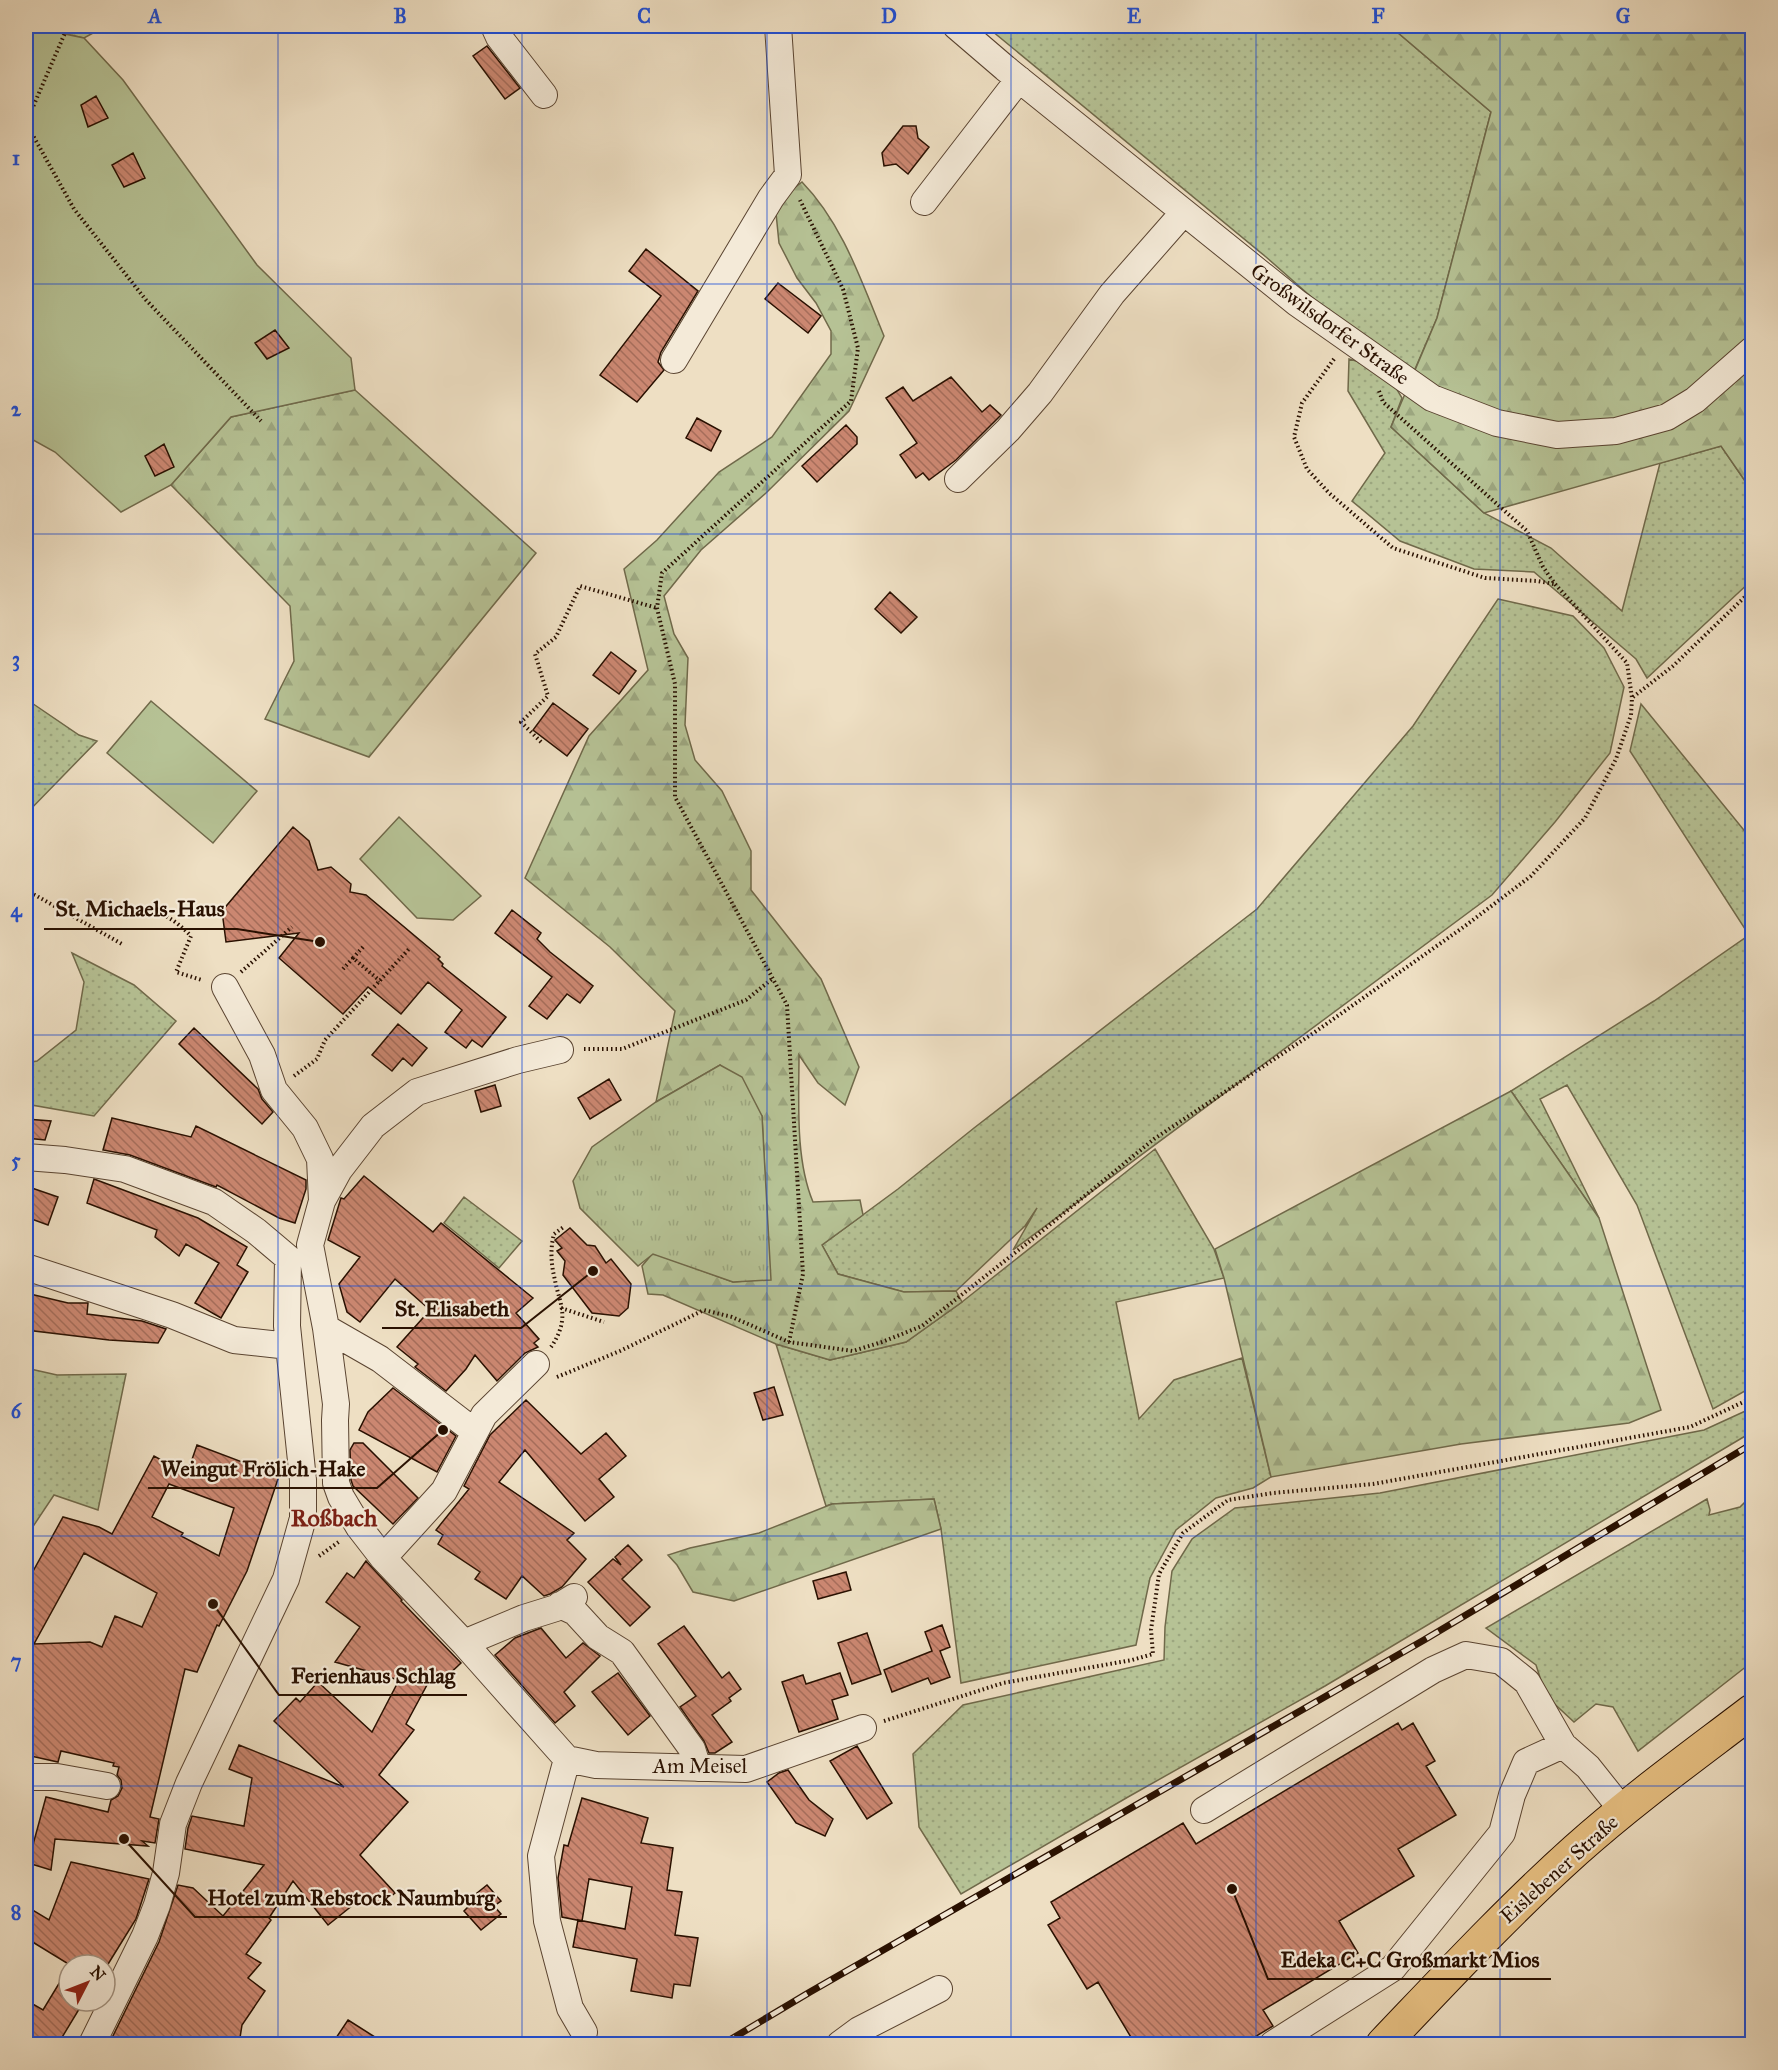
<svg xmlns="http://www.w3.org/2000/svg" width="1778" height="2070" viewBox="0 0 1778 2070" font-family="'IM FELL Great Primer',serif">
<style>
.grass{fill:url(#grass-dots);stroke:#70694a;stroke-width:1.5}
.forest{fill:url(#forest-firs);stroke:#70694a;stroke-width:1.5}
.park{fill:url(#park-tufts);stroke:#70694a;stroke-width:1.5}
.garden{fill:#b6c295;stroke:#70694a;stroke-width:1.5}
.building{fill:url(#building-back-hatch);stroke:#291000;stroke-width:1.5;fill-rule:evenodd}
.lines{fill:none;stroke-linecap:round;stroke-linejoin:round}
.minor-casing{stroke:#5a4431;stroke-width:28}
.major-casing{stroke:#291000;stroke-width:35}
.path{stroke:#291000;stroke-width:4;stroke-dasharray:1.5 3;stroke-linecap:butt}
.minor{stroke:#f4ead8;stroke-width:26}
.major{stroke:#e7c082;stroke-width:33}
.rail-casing{stroke:#291000;stroke-width:7}
.rail{stroke:#f4ead8;stroke-width:4.5;stroke-dasharray:14;stroke-linecap:butt}
.grid{fill:none;stroke:#1d4ed8;stroke-width:1.5;stroke-opacity:0.55}
.labels{text-anchor:middle;stroke-width:4.5;stroke-linejoin:round;paint-order:stroke}
.street-label{font-size:21px;fill:#291000;stroke:#f4ead8}
.quarter-label{font-size:24px;font-weight:bold;fill:#7a1f14;stroke:#f4ead8}
.leader{fill:none;stroke:#291000;stroke-width:2}
.callout-dot{fill:#291000;stroke:#f4ead8;stroke-width:2}
.callout-label{font-size:22px;text-anchor:middle;font-weight:bold;fill:#291000;stroke:#f4ead8;stroke-width:4.5;stroke-linejoin:round;paint-order:stroke}
.neatline{fill:none;stroke:#1d4ed8;stroke-width:2}
.grid-label{font-size:20px;text-anchor:middle;font-weight:bold;fill:#1d4ed8}
</style>
<defs>
<pattern id="grass-dots" width="8" height="8" patternUnits="userSpaceOnUse" patternTransform="scale(1.5)"><rect width="8" height="8" fill="#b6c295"/><path d="M2 2h.1M6 6h.1" fill="none" stroke="#9ca67f" stroke-width="1.8" stroke-linecap="round"/></pattern>
<pattern id="forest-firs" width="22" height="20" patternUnits="userSpaceOnUse" patternTransform="scale(1.5)"><rect width="22" height="20" fill="#b6c295"/><path d="M5 1l3.5 6h-7zM16 11l3.5 6h-7z" fill="#9ca67f"/></pattern>
<pattern id="park-tufts" width="24" height="20" patternUnits="userSpaceOnUse" patternTransform="scale(1.5)"><rect width="24" height="20" fill="#b6c295"/><path d="M3 7l-1-3M5 7V3M7 7l1-3M15 17l-1-3M17 17v-4M19 17l1-3" fill="none" stroke="#9ca67f"/></pattern>
<pattern id="building-back-hatch" width="6" height="6" patternUnits="userSpaceOnUse" patternTransform="scale(1.5)"><rect width="6" height="6" fill="#cb8771"/><path d="M-1 5l2 2M0 0l6 6M5-1l2 2" fill="none" stroke="#a56d5a"/></pattern>
</defs>
<rect width="100%" height="100%" fill="#eedfc3"/>
<filter id="stains"><feTurbulence type="fractalNoise" baseFrequency=".00333" numOctaves="4"/><feColorMatrix values="0 0 0 0 .2 0 0 0 0 .09 0 0 0 0 .02 0 0 0 .5 -.17"/></filter>
<radialGradient id="worn" r=".72"><stop offset=".6" stop-color="#630" stop-opacity="0"/><stop offset="1" stop-color="#630" stop-opacity=".3"/></radialGradient>
<!-- grass -->
<path class="grass" d="M986,26H1390L1491,112L1437,318L1409,383L1266,257Z
M1349,359L1385,369L1402,398L1391,427L1484,513L1551,548L1622,611L1660,463L1721,446L1752,491V580L1647,678L1636,659L1534,572L1474,569L1400,541L1352,501L1385,453L1348,391Z
M1498,599L1573,616L1604,648L1624,687L1610,753L1555,822L1492,895L1013,1250L1037,1208L1025,1226L956,1291L904,1292L838,1274L822,1245L898,1189L974,1128L1257,909L1413,726Z
M26,699L79,735L97,741L26,814Z
M1641,704L1752,840V1273L1751,1274L1752,1279V1387L1713,1409L1637,1205L1567,1085L1540,1099L1599,1218L1511,1091L1654,1001L1749,935L1630,751Z
M72,953L134,985L176,1021L94,1116L26,1104V1063L37,1061L76,1030L84,982Z
M1155,1149L1214,1249L1224,1278L1116,1302L1139,1419L1174,1380L1242,1358L1271,1477L1253,1488L1216,1498L1176,1530L1150,1578L1136,1645L961,1683L941,1529L934,1499L832,1504L826,1506L776,1344L830,1360L906,1342L962,1302Z
M464,1197L522,1241L499,1268L444,1223Z
M26,1368L57,1375L126,1374L98,1510L54,1495L26,1537Z
M1752,1408V1432L1325,1686L1128,1797L961,1894L919,1827L913,1754L963,1705L1164,1660L1165,1627L1172,1571L1192,1539L1235,1508L1380,1493L1704,1430Z
M1752,1495V1662L1638,1751L1613,1707L1596,1704L1574,1722L1546,1696L1536,1665L1486,1628L1707,1499L1710,1510L1709,1515L1740,1507Z"/>
<!-- forest -->
<path class="forest" d="M27,26H106L84,38Z
M1390,26H1752V491L1721,446L1484,513L1391,427L1437,318L1491,112Z
M802,182C843,224 862,283 884,336L849,411L766,493L701,550L664,596L674,634L688,658L685,725L695,760L722,791L751,851V890L821,979L859,1067L845,1105L818,1083L799,1055C799,1101 795,1159 813,1202L860,1200L863,1215L822,1245L838,1274L904,1292L956,1291L962,1302L906,1342L830,1360L776,1344L663,1295L648,1294L642,1266L653,1253L733,1282L770,1279L762,1116L720,1065L656,1102L675,1011L610,947L525,878L589,736L648,670L624,569L657,540L719,472L772,437L831,354V331L816,303L797,278L779,243L775,203Z
M355,390L536,553L369,757L265,719L294,661L290,606L171,485L231,417Z
M1511,1091L1599,1218L1661,1410L1629,1423L1461,1444L1271,1477L1224,1278L1215,1249Z
M934,1499L941,1529L734,1601L693,1592L677,1565L668,1555L690,1548L759,1533L832,1504Z"/>
<!-- park -->
<path class="park" d="M720,1065L742,1077L762,1116L771,1280L733,1282L653,1254L638,1266L580,1208L573,1181L592,1147L656,1102Z"/>
<!-- garden -->
<path class="garden" d="M26,26L84,38L123,80L257,265L351,358L355,390L231,417L171,485L121,512L55,452L26,436Z
M151,701L257,791L213,843L107,753Z
M399,817L481,896L453,920L417,918L360,859Z"/>
<!-- building -->
<path class="building" d="M487,46L520,88L505,99L473,56Z
M96,96L108,118L88,127L81,105Z
M903,126H916L918,138L929,147L908,174L896,164L884,166L882,153Z
M133,153L145,178L124,187L112,165Z
M646,249L698,291L661,352L658,362L664,370L637,402L600,375L661,296L629,271Z
M778,283L821,316L808,333L765,299Z
M275,330L289,348L267,359L255,343Z
M951,377L982,412L990,405L1001,415L956,460L929,480L923,473L916,478L900,455L917,443L886,398L903,387L913,401Z
M697,418L721,431L711,451L686,438Z
M846,425L857,437V444L817,482L802,466Z
M164,444L174,467L155,476L145,456Z
M890,592L917,617L901,633L875,609Z
M611,652L636,671L619,694L593,675Z
M553,703L588,729L567,756L533,730Z
M293,827L309,841L318,870L331,867L351,884L350,892L366,895L440,957L438,959L443,964L442,966L506,1017L482,1047L472,1040L466,1048L445,1032L462,1010L428,982L401,1014L368,987L343,1014L279,958L299,933L226,942L222,911Z
M512,910L541,933L537,939L550,952L593,986L580,1003L567,994L547,1019L529,1006L552,977L495,933Z
M398,1024L427,1048L412,1066L403,1058L392,1071L372,1055Z
M194,1028L258,1089L262,1099L273,1112L262,1124L179,1044Z
M609,1079L621,1100L590,1119L578,1098Z
M495,1085L501,1106L481,1112L475,1091Z
M112,1118L191,1137L196,1126L306,1180V1189L295,1223L279,1218L217,1185L216,1187L130,1155L103,1150Z
M26,1119L51,1121L45,1140L26,1138Z
M364,1176L433,1232L441,1223L533,1298L516,1313L539,1339L534,1343L538,1347L525,1353L497,1381L475,1355L466,1369L446,1391L415,1367L418,1364L397,1347L430,1310L395,1279L360,1322L347,1312L339,1284L360,1257L328,1240L341,1198L344,1199Z
M94,1179L198,1218L247,1247L237,1265L248,1272L221,1318L195,1303L219,1263L186,1244L179,1256L155,1237L157,1230L87,1203Z
M26,1186L58,1197L48,1225L26,1217Z
M570,1228L587,1245L595,1246L606,1263L611,1259L631,1284L628,1308L619,1316L592,1313L563,1275L565,1261L557,1251L562,1248L555,1240Z
M26,1293L68,1303H88L87,1314L142,1321L166,1329L158,1343L109,1340L26,1330Z
M774,1387L783,1415L763,1420L754,1393Z
M393,1388L456,1436L437,1472L359,1430L368,1412Z
M526,1400L581,1454L606,1433L626,1456L599,1479L614,1497L585,1521L525,1450L499,1482L574,1533L567,1540L586,1559L562,1587L550,1594L544,1596L522,1576L506,1599L475,1579L480,1572L438,1544L443,1535L436,1530L469,1489L464,1486L490,1435Z
M354,1443H363L418,1498L393,1524L353,1486L351,1480L350,1450Z
M197,1445L279,1476L247,1571L219,1626L217,1625L197,1672L185,1669L150,1817L159,1819L155,1843L142,1841L148,1846L55,1839L51,1870L28,1863L46,1797L108,1812L111,1800L118,1796L122,1788L121,1780L117,1775L119,1767L113,1766L114,1763L61,1751L58,1762L26,1755V1584L63,1517L99,1527L112,1534L154,1456L187,1474ZM169,1484L234,1508L219,1556L181,1536L183,1533L152,1517ZM84,1553L157,1593L142,1627L115,1616L102,1647L90,1642L34,1644Z
M628,1545L642,1560L622,1579L650,1607L630,1626L588,1582L613,1559L621,1565L615,1557Z
M366,1561L402,1600L401,1601L461,1663L445,1678L434,1672L406,1724L414,1730L379,1775L408,1802L360,1855L395,1893L380,1906L368,1893L328,1925L293,1881L269,1918L271,1920L246,1954L261,1963L248,1978L265,1991L242,2025L239,2044H109L159,1942L178,1885L193,1888L223,1916L264,1865L185,1849L188,1828L192,1816L244,1826L252,1778L229,1769L239,1745L344,1787L274,1721L296,1698L300,1702L318,1682L372,1732L399,1680L335,1662L360,1627L326,1602L347,1573L354,1578Z
M846,1572L851,1590L818,1599L813,1581Z
M942,1625L950,1647L940,1651L950,1677L931,1684L928,1678L892,1692L884,1670L932,1651L925,1632Z
M684,1626L722,1678L729,1672L741,1689L729,1698L731,1701L712,1715L732,1742L715,1753H709L704,1741L680,1707L696,1696L658,1644Z
M541,1628L566,1658L583,1643L600,1656L564,1692L575,1706L555,1723L495,1655L515,1638Z
M867,1633L881,1674L852,1684L838,1643Z
M618,1673L650,1716L628,1735L592,1692Z
M840,1673L848,1695L832,1700L838,1719L799,1732L782,1682L803,1675L806,1684Z
M1398,1723L1402,1730L1413,1723L1435,1761L1426,1766L1456,1815L1398,1849L1414,1876L1339,1921L1358,1953L1263,2010L1273,2026L1243,2044H1135L1098,1982L1087,1989L1048,1925L1060,1918L1051,1902L1183,1823L1196,1844Z
M857,1746L892,1803L867,1819L830,1761Z
M788,1770L809,1800L833,1819L825,1836L796,1823L767,1782L779,1773Z
M582,1798L648,1818L641,1843L673,1848L667,1890L682,1892L675,1935L698,1938L690,1986L674,1984L672,1998L631,1991L637,1959L573,1947L578,1920L625,1929L632,1887L589,1879L582,1921L562,1917L558,1878L564,1845L568,1846Z
M71,1862L149,1879L136,1919L105,1969V1965H70L26,1938V1906L49,1920Z
M487,1885L501,1901L494,1906L501,1914L481,1930L464,1911L469,1906L466,1902Z
M69,1967V2001H84L58,2044H26V2000L43,2010Z
M348,2020L386,2044H332Z"/>
<g class="lines">
<!-- minor casing -->
<g class="minor-casing">
<path id="minor" d="M494,26L499,37L544,95
M956,26L1005,68L1297,303L1432,398L1497,423L1557,435L1616,431L1667,417L1695,400L1752,350
M924,202L1019,79
M674,360L771,198L788,175L778,26
M958,479L1008,430L1040,393L1112,294L1184,212
M225,987L262,1055L274,1090L305,1128L320,1159L322,1201L310,1245L326,1328L336,1404L335,1420L336,1483L341,1497L359,1527L383,1558L464,1643L567,1759L596,1765L746,1769L863,1728
M26,1157L65,1160L125,1169L214,1202L256,1231L288,1258
M322,1201L339,1170L373,1126L417,1092L518,1060L560,1050
M26,1267L172,1315L234,1340L289,1346
M326,1328L380,1359L475,1432
M383,1558L444,1491L484,1415L536,1364
M560,1605L575,1612L598,1637L622,1652L692,1749L698,1768
M464,1643L524,1618L556,1608L574,1597
M1563,1745L1588,1767L1623,1811
M567,1759L541,1856L547,1921L570,2008L584,2032
M26,1777H57L107,1786
M1204,1810L1433,1670L1466,1655L1501,1661L1527,1682L1563,1745L1526,1762L1512,1795L1502,1833L1393,1968L1273,2044
M92,2044L145,1936L157,1905L166,1873L173,1824L189,1783L286,1579L303,1518V1480L287,1326L288,1258
M840,2044L859,2030L939,1989"/>
</g>
<!-- major casing -->
<g class="major-casing">
<path id="major" d="M1383,2044C1446,1978 1508,1911 1576,1850C1632,1800 1693,1756 1752,1711"/>
</g>
<!-- path -->
<path class="path" d="M68,26L26,123L74,209L146,300L261,421
M1334,359L1302,403L1294,437L1307,469L1329,493L1393,548L1485,578L1537,581L1554,584
M1633,697L1673,666L1752,590
M541,742L521,722L548,696L535,654L556,637L580,586L657,608
M26,890L122,944
M137,906C162,912 173,918 191,936L176,972L202,980
M363,947L353,958L380,981
M343,969L353,958
M241,972L292,927
M584,1049H622L746,1000L772,979
M294,1076L317,1059L325,1040L409,949
M561,1308L604,1322
M789,1342L803,1274L787,1005L675,797V684L657,608L662,573L851,401L858,348L843,289L800,200
M551,1347C556,1340 561,1330 562,1321C564,1307 557,1293 555,1280C551,1265 550,1249 554,1234L565,1226
M557,1377L620,1351L704,1310L732,1317L789,1342L853,1351L882,1342L922,1326L1030,1241L1154,1139L1315,1032L1465,926L1531,876L1585,818L1616,759L1631,715L1632,698L1627,663L1555,584L1543,567L1527,531L1383,402L1379,391
M319,1556L340,1541
M884,1721L1003,1683L1132,1660L1153,1654L1151,1630L1159,1574L1183,1533L1228,1500L1273,1493L1373,1484L1690,1427L1752,1398"/>
<!-- minor -->
<use href="#minor" class="minor"/>
<!-- major -->
<use href="#major" class="major"/>
<!-- rail casing -->
<g class="rail-casing">
<path id="rail" d="M723,2044L810,1992L1424,1640L1752,1444"/>
</g>
<!-- rail -->
<use href="#rail" class="rail"/>
</g>
<!-- grid -->
<path class="grid" d="M278,26V2044M522,26V2044M767,26V2044M1011,26V2044M1256,26V2044M1500,26V2044M26,284H1752M26,534H1752M26,784H1752M26,1035H1752M26,1286H1752M26,1536H1752M26,1786H1752"/>
<g class="labels">
<!-- street labels -->
<g class="street-label">
<text transform="translate(1330 324) rotate(36)" y="7">Großwilsdorfer Straße</text>
<text x="700" y="1773">Am Meisel</text>
<text transform="translate(1559 1869) rotate(-42)" y="7">Eislebener Straße</text>
</g>
<!-- quarter labels -->
<g class="quarter-label">
<text x="334" y="1526">Roßbach</text>
</g>
</g>
<!-- callouts -->
<path class="leader" d="M320 942L237 929H44M593 1271L521 1328H382M443 1430L377 1488H148M213 1604L279 1695H467M124 1839L195 1917H507M1232 1889L1268 1979H1551"/>
<g class="callout-dot">
<circle cx="320" cy="942" r="6"/>
<circle cx="593" cy="1271" r="6"/>
<circle cx="443" cy="1430" r="6"/>
<circle cx="213" cy="1604" r="6"/>
<circle cx="124" cy="1839" r="6"/>
<circle cx="1232" cy="1889" r="6"/>
</g>
<g class="callout-label">
<text x="140" y="916">St. Michaels-Haus</text>
<text x="452" y="1316">St. Elisabeth</text>
<text x="263" y="1476">Weingut Frölich-Hake</text>
<text x="373" y="1683">Ferienhaus Schlag</text>
<text x="351" y="1905">Hotel zum Rebstock Naumburg</text>
<text x="1410" y="1967">Edeka C+C Großmarkt Mios</text>
</g>
<!-- margin -->
<rect width="1778" height="2070" fill="none" stroke="#eedfc3" stroke-width="66"/>
<!-- north arrow -->
<g transform="translate(87 1983) rotate(48)"><circle r="28" fill="#f4ead8" stroke="#a39382" stroke-width="1.5"/>
<path d="M0-4.5L10 22L0 15L-10 22Z" fill="#8f2418"/>
<text y="-9" font-size="16" font-weight="bold" text-anchor="middle" fill="#291000">N</text>
</g>
<rect x="33" y="33" width="1712" height="2004" class="neatline"/>
<g class="grid-label">
<text x="155" y="23">A</text>
<text x="400" y="23">B</text>
<text x="644" y="23">C</text>
<text x="889" y="23">D</text>
<text x="1134" y="23">E</text>
<text x="1378" y="23">F</text>
<text x="1623" y="23">G</text>
<text x="16" y="165">1</text>
<text x="16" y="416">2</text>
<text x="16" y="666">3</text>
<text x="16" y="917">4</text>
<text x="16" y="1167">5</text>
<text x="16" y="1418">6</text>
<text x="16" y="1668">7</text>
<text x="16" y="1919">8</text>
</g>
<rect width="100%" height="100%" filter="url(#stains)"/>
<rect width="100%" height="100%" fill="url(#worn)"/>
</svg>
